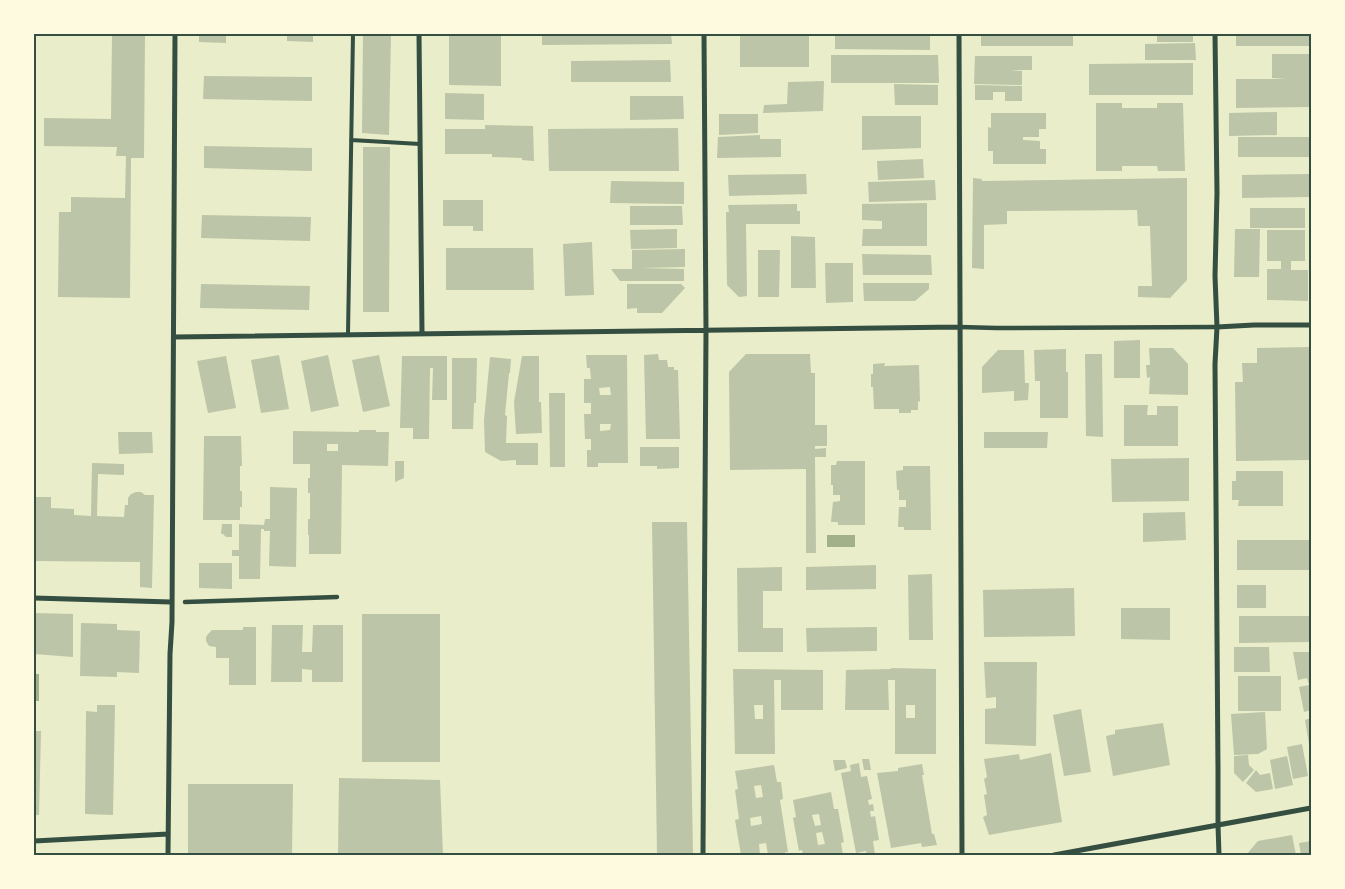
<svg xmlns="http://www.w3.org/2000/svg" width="1345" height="889" viewBox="0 0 1345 889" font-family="'Playfair Display',serif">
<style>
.water{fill:#a3b18a}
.building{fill:#bcc5a7;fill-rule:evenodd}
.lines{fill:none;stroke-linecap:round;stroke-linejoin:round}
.service{stroke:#344e41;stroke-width:4}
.pedestrian{stroke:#344e41;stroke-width:4.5}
.minor{stroke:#344e41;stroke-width:5}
.neatline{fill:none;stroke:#344e41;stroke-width:2}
</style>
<rect width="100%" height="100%" fill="#e9edc9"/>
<!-- water -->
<path class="water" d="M827,535H855V547H827Z
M34,674H39V701H34Z"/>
<!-- building -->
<path class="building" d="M112,34H145L144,158H131L130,298L58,297L59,212H71V197L125,198L126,156H116L117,147L44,146V118L111,119Z
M199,34H226V43L199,42Z
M287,34H313V42L287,41Z
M363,34H391L389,135L362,133Z
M449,34H501V86L449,85Z
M542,34H671L672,44L542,45Z
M740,34H809V67H740Z
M835,34H930V50L835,49Z
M981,34H1073V46H981Z
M1157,34H1193V42H1157Z
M1236,34H1311V46H1236Z
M1195,43L1196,60H1145V44Z
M1272,54H1311V107L1236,108V79H1287L1272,78Z
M831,55H938L939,83H831Z
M975,56H1032V70H1011L1022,71V85L974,84Z
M670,60L671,82H571V61Z
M1193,63V95H1089V64Z
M204,76L312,77V101L203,99Z
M824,81L823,111L763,113L764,105L787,104L788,82Z
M894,84L938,85V105H895Z
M975,85L1022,86V101H1005V92H993V100H975Z
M445,93L484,94V120L445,119Z
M630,96H683L684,119L630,120Z
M1096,103H1122V108H1157V103H1183L1185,171H1158L1157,166H1122V171H1096Z
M1277,112V135L1229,136V113Z
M991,113H1046V129H1039V137H1023V140L1040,141V149H1046V164H993V151H988V127L991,128Z
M719,114H758V133L719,135Z
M862,116H921V148L862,150Z
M485,125L533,126L534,161L522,160V158L492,157V154H445V129H485Z
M678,128L679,171H549L548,129Z
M760,135V139H781V157L717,158L718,137Z
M1238,137H1311V157H1238Z
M204,146L312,148V171L204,168Z
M363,147H390L389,312H363Z
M923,159L924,178L878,180L877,161Z
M806,174L807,194L729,196L728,175Z
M1311,174V197L1242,198V175Z
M973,178L982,179V181L1187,178V280L1170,298L1138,297V286H1152L1150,226H1138L1137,210L1007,211V224L984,225V269L972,268Z
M935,180L936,200L869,202L868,182Z
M611,181L684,182V204L610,203Z
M443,200H483V231H473V226H443Z
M927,203V246H862L863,229H882V221L862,220V204Z
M797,204V211H800V224H746L747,296L739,297L727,285L726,212H729L728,205Z
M630,206H682L683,225H630Z
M1250,208H1305V228H1250Z
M202,215L311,217L310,241L201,238Z
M1309,225H1311V244H1310Z
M677,229V248L631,249L630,230Z
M1235,229H1260L1259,277H1234Z
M1267,230H1305V261H1291V270H1308V301L1267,300V269H1281V261H1267Z
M791,236L815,237L816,288H791Z
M592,242L594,295L565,296L563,244Z
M446,248H533L534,290H446Z
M685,249V267L640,268L684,269V281H620L611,269H632V250Z
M758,250H780L779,297H758Z
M862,254L931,255L932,275H863Z
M825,263H853V302L826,303Z
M863,283H929V289L915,301H864Z
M201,284L310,286L309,310L200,308Z
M627,284H681L685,288L662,313H637V308L627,309Z
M1140,340V378H1114V341Z
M1311,347V460L1236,461L1235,382H1243L1242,363H1257V348Z
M1149,348H1173L1188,364V395L1149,394L1150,377L1147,378L1146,365H1150Z
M1066,349V372H1068V418H1040V381H1035L1034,350Z
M998,350H1024L1025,383H1029L1028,400L1014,401V391L982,393V367Z
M658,354L659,360H667L668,367H674V370H678L680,439H646L644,355Z
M746,354H810L811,373H815V425H827V446H815V449L826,448V457H815L816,553H806V469L730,470L729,372Z
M1085,354H1102L1103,437L1086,436Z
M279,355L289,409L261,413L251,360Z
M328,355L339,406L311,412L301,361Z
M379,355L390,406L363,412L352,360Z
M586,355H627L628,463H598V467H587V450H591V439H585L584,414H591V403H584V379H591L590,368H587ZM610,387L611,395H600L599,388ZM600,424H611L610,430L600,431Z
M226,356L236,408L208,413L197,361Z
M402,356H447V400H432L433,368H430L429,439H413V428H400Z
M522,356H539V402H541L542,433L516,434L514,402Z
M490,357L511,359L510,373H509L505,415L507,416L506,443H538V465H516V460L501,461L485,452L484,420Z
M452,358H477L476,403H474L473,429H452Z
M885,363L884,366L919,365L920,402L918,401V410H911V413H899V409H874L873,387H871V374H873V364Z
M549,393H565V467H550Z
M1124,405H1148L1147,415H1157V406H1178V446H1124Z
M359,430H376V432H389L388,466L342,465L341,554H309V535H308V519H310V493H308V478H310V464H293V431L359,432ZM327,444H338V451H327Z
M118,432H152L153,453L119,454Z
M984,432H1048L1047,448H984Z
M204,436H241L242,466H240V491H242V507H240V520H203Z
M640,447H679V468L657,469V466H640Z
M1189,458V501L1112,502L1111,459Z
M395,461H404V478L395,482Z
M837,461H865V525H838V522H831L833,502L840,501V495H833V485H831V465H836Z
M92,463L124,464V475L98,474L97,516L124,517L125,505H128V498L131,494L136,492H141L145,495H154L152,588L140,587V562L34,561V497H51V508L74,509V515L91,516Z
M903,466H930L931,530H904V527H898L899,507H906V500H899V490H897L896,471L903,470Z
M1236,471H1283V506H1238L1239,500H1232V481H1236Z
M270,487L297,488L296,567L269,566L270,531H264V529H261L260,579H239V556H232V550H239V524L264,525L265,519H270Z
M1185,512L1186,540L1143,542V513Z
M652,522H687L693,853L657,854Z
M222,524H232V537H226L223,534H221Z
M1237,540H1311V570H1237Z
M199,563H232V589L199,588Z
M876,565V589L806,590V567Z
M782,567V591H763V628H783V652H738L737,568Z
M932,574L933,640H909L908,575Z
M1237,585H1266V608H1237Z
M1074,588L1075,636L984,637L983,590Z
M1121,608H1170V640L1121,639Z
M34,613L73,614V657L34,654Z
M362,614H440V762H362Z
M1239,616H1311V642L1239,643Z
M81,623L117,624V630L140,631L139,673L117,672V677L80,676Z
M272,625H303L302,652H312L313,625H343V682H312V670L302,669V682H271Z
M243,627H256V685H229V658H216V647L209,646L206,641V637L208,634L212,630H243Z
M877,627V651L807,652L806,628Z
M1234,647H1269L1270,672H1234Z
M1293,652H1311V710L1304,712L1299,687L1309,685L1307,678L1298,680Z
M984,662H1037L1036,746L985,744V709L996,708V697L986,698Z
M891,668L936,669V754H895V680H888L889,710H845L846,670L891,669ZM906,705H915V718H906Z
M733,669L823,670V710H781V680H774L775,754H735ZM754,705H763V719H755Z
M1238,676H1281V711H1238Z
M97,705H115L113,815L85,814L86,711L97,712Z
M1081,709L1091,772L1064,776L1053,715Z
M1265,712L1267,749L1258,754L1234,755L1231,714Z
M1311,718V743L1309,744L1305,720Z
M1163,723L1170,765L1113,776L1106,736L1115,734V730Z
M34,731H41L39,815H34Z
M1302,744L1308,776L1293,779L1287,747Z
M1051,753L1062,822L989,835L983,817L987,815L984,795L987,794L984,779L987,777L984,759L1019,754L1020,760Z
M1248,755L1249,765L1254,770L1243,782L1234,773V756Z
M1287,756L1293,785L1275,789L1270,760Z
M862,759H869L871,770H864Z
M833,760H845L847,768L835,771Z
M859,763L861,777L867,776L872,799L868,800L869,805L873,804L874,811H870L871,817L875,816L879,840L873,841L875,855H867L866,851L856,853L841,773L851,771L850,765Z
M922,764L924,775H922L932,834H934L937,845L922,847L921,843L891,848L877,773L898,771V768Z
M774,765L777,782H781L783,799L780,800L788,852H785V855H768L766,843L759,844L760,855H741L735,820L739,819L735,790L738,789L735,771ZM761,785L763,797L756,798L754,786ZM761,816L762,824L751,826L750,818Z
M1256,770L1260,775L1270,773L1273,789L1256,792L1246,783Z
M339,778L440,780L443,855H338Z
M188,784H293L292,855H188Z
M831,792L834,809H838L844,842L841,843L843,855H803L802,850L799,851L793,818L796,817L793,800ZM819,814L821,825L815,826L812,815ZM822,832L825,844L818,845L816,833Z
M1292,835L1296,855H1246L1258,841Z
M1311,841V855H1301L1299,843Z"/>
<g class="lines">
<!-- service -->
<path class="service" d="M351,140L420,144
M348,334L353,34"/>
<!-- pedestrian -->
<path class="pedestrian" d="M959,327L997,328L1217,327
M185,602L337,597"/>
<!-- minor -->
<path class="minor" d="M419,34L422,333
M959,34L962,855
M1215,34L1217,193L1215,276L1217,327L1215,364L1218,771V825L1219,855
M1217,327L1254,325H1311
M174,337L959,327
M34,598L171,602
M34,841L168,834
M168,855L170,654L172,622L175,34
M703,855L706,330L704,34
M1054,855L1311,808"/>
</g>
<!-- border -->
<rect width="1345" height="889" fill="none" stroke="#fefae0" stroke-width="70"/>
<rect x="35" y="35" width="1275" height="819" class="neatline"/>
</svg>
